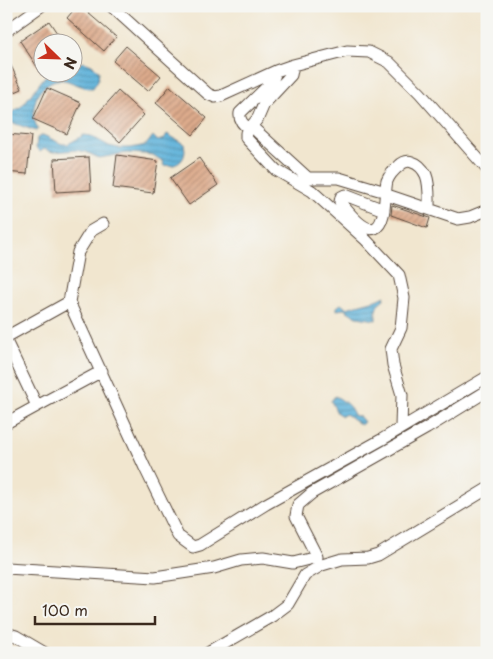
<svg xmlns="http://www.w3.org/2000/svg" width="493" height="659" viewBox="0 0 493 659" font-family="'Playpen Sans',sans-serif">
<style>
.water{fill:url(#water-rules);stroke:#4c6e7c}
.building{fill:url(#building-hatch)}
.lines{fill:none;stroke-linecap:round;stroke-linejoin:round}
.minor-casing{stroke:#564639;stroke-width:13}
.minor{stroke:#fff;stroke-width:11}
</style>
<defs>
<pattern id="water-rules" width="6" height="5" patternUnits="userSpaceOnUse" patternTransform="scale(1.25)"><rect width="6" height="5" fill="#5eb2da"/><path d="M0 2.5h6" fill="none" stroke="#4f91b0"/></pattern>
<pattern id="building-hatch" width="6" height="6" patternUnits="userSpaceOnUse" patternTransform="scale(1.25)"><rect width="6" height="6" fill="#ddab8c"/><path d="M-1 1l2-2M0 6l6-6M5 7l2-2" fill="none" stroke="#b48b72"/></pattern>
</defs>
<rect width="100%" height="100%" fill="#f6f6f2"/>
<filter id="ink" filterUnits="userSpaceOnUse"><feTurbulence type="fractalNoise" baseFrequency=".02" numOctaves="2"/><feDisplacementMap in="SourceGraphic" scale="10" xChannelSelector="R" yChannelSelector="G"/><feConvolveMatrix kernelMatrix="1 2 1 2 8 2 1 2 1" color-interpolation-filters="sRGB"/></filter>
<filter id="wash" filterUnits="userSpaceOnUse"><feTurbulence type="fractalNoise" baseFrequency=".0096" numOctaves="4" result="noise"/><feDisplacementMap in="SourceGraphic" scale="20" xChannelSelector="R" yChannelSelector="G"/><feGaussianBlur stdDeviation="1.12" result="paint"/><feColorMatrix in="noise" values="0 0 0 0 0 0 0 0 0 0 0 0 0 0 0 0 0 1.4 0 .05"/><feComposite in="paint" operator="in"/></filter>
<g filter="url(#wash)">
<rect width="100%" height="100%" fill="#f1e6cf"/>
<!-- water -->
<path class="water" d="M84,62L92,65L99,71L98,80L93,88C77,89 65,73 49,83C43,87 38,93 36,99C33,110 32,118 38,129L36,131L16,124L6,123V117L22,106L46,75L51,73L65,74L72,72L76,64Z
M167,134L184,144C188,159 178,168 163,165L164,162L153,155L144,154L127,153L99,158L86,152L76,150L53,152L44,149L40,152L36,148L37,138L43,135L62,144H68L84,135L91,136L109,146L118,148H131L146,145L153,136L158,141L164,139Z
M385,296L384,299C375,305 376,310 376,320L357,317L344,309L337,310V307L341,304L346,308L379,299Z
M335,396C343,400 351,406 354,415L360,417L364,422L361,425L346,414L342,416L337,413L331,401Z"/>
<g id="blocks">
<!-- building -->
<path class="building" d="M77,6H80L116,37L104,51L67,18Z
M49,21L63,42H42V74L20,41Z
M126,46L161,76L148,91L113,61Z
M6,55L22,89L6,96Z
M170,86L207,118L193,135L156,103Z
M47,88L81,103L67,134L33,119Z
M118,91L144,115L120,142L94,118Z
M6,134L31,136L27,174L6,172Z
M117,155L158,161L153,193L113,188Z
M89,157L91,190L56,192L54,159Z
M199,158L218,185L189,205L170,178Z
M392,205L430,218L427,228L391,215Z"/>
</g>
</g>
<g filter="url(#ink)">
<use href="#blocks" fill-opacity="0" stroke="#564639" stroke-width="1"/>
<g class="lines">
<!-- minor casing -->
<g class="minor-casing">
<path id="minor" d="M111,6L208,94L215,97L221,96L276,71L293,65L347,51L369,52L389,62L420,93L487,169
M6,31L41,6
M293,65L291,75L264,104L258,118L246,133V138L276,170L312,191L366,240L399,275L404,298L401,328L391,349L393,365L402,395L401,427
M251,126L308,178H339L379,190
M249,129C243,124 239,121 240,113L272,82L276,71
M387,195L458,219L470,217L487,210
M384,210L345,195L341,197L340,202C347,210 363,233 375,228C387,223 384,192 387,181C389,176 394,170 399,166C403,162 407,160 412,162C419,164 423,169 426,175C430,185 429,198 429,209
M103,224L91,231L78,252L69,302L145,468L178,536L193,547L200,545L266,504L381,440L487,377
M6,337L69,302
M6,341L37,406L102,371
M6,423L37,406
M6,568L155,577L214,568L241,560L263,558L293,563L317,557L296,516L298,505L312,493L427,428L487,391
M6,633L16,636L45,653
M208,653L272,616L288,604L305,575L322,565L342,559L368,558L378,555L487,489"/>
</g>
<!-- minor -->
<use href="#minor" class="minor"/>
</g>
</g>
<!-- margin -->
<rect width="493" height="659" fill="none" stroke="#f6f6f2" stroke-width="25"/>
<!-- north arrow -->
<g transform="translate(58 58) rotate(113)"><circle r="24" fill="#f6f6f2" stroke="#aba49d"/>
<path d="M0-4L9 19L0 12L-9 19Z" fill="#c8321e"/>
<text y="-8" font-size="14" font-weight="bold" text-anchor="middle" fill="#3b2a1e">N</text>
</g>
<!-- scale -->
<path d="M35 616v8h120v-8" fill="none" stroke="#3b2a1e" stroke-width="2.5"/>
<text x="42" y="616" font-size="15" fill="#3b2a1e" stroke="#f6f6f2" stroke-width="4" paint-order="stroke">100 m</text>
</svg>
